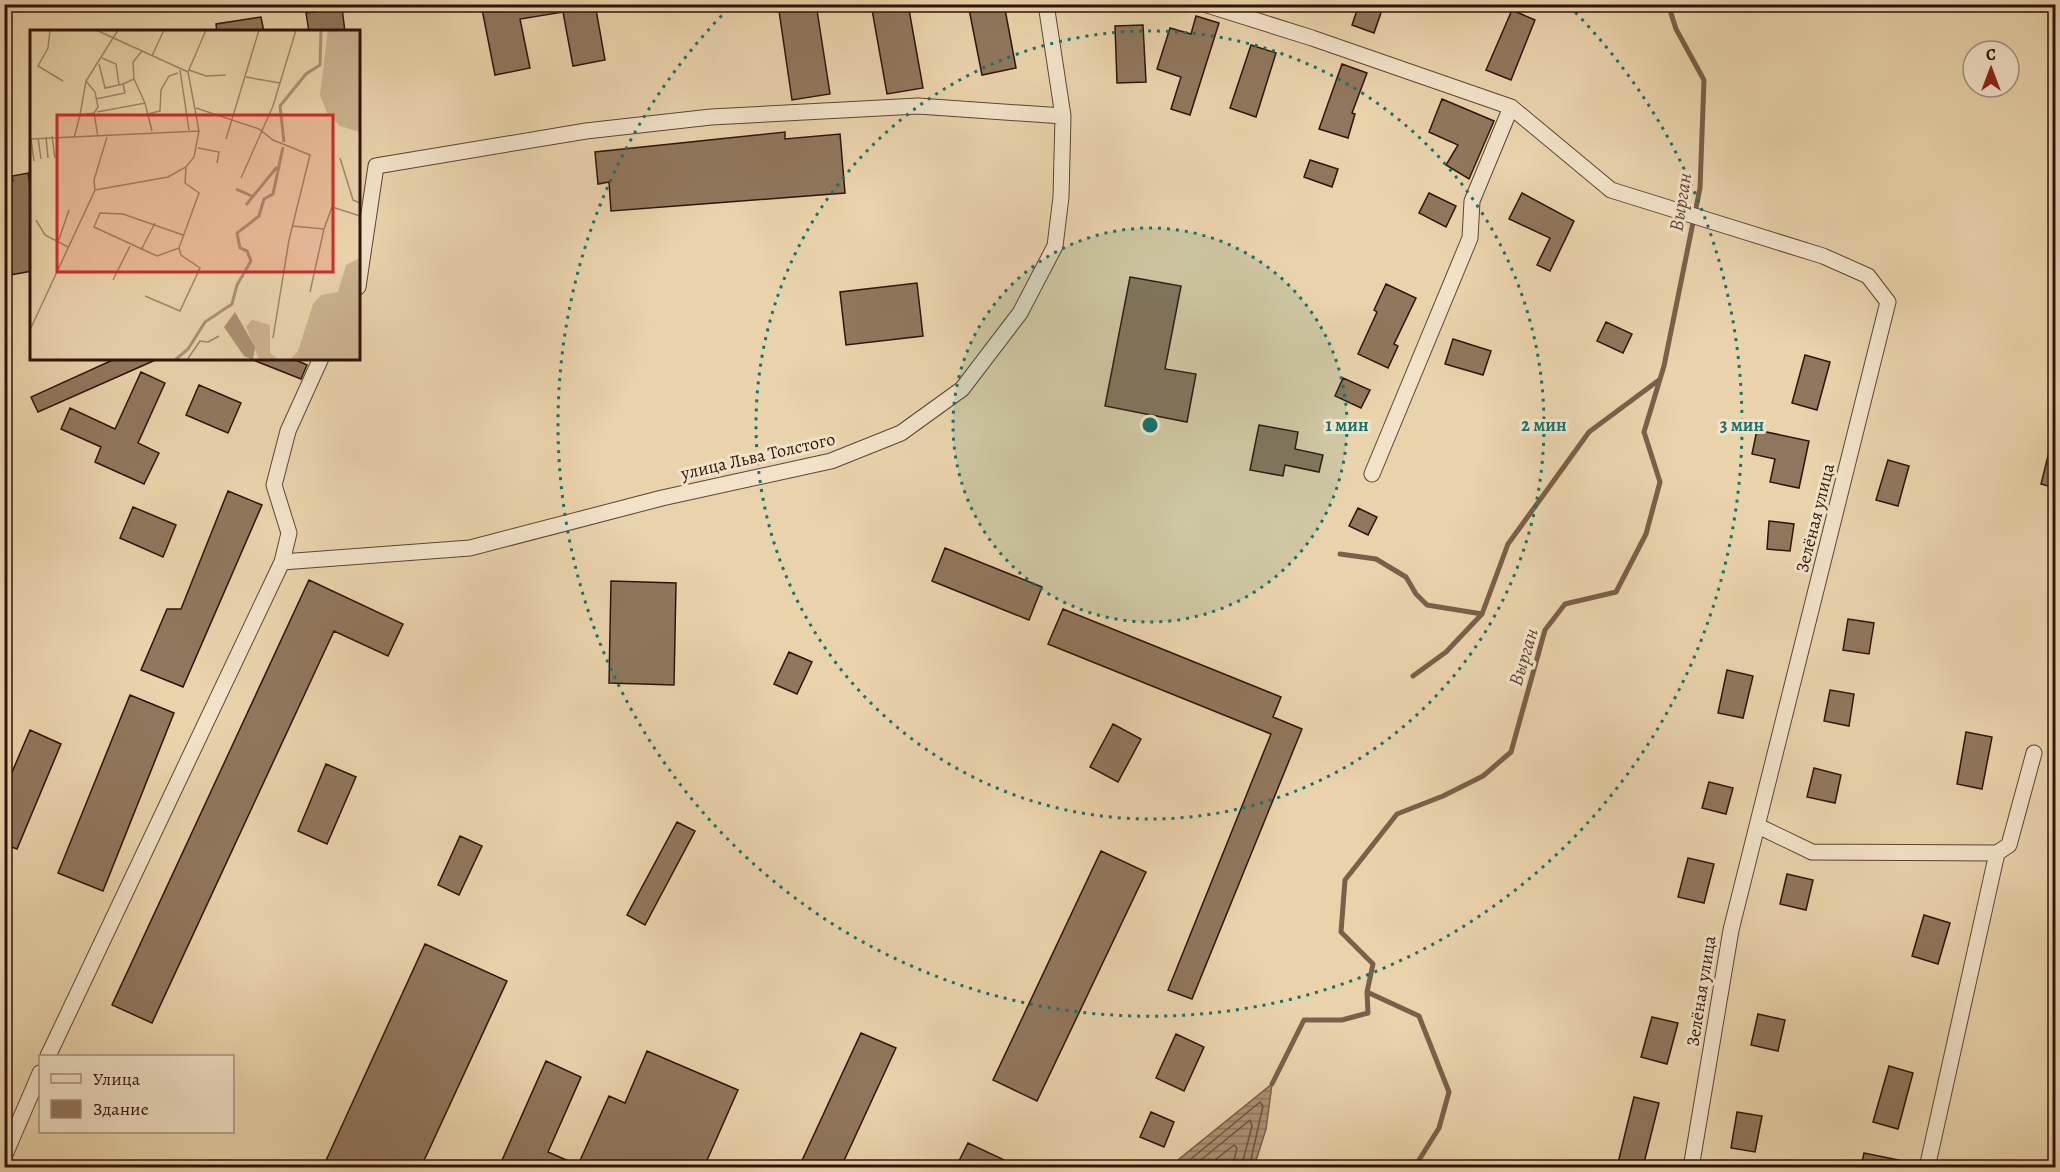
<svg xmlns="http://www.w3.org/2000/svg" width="2060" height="1172" viewBox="0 0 2060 1172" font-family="Alegreya,serif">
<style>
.water{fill:url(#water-rules);stroke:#796049;stroke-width:1.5}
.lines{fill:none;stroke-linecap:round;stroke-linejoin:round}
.shore{stroke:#6d533e;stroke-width:1.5}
.stream{stroke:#796049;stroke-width:5}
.building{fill:#90775d;stroke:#301409;stroke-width:1.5}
.street-casing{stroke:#5e4431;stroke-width:17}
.street{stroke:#f1e2c8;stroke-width:15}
.ring{fill:none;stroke:#0f766e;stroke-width:3;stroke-dasharray:3 6}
.labels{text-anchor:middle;stroke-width:6;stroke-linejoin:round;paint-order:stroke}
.street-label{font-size:18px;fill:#301409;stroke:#f1e2c8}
.water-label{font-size:20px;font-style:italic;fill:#614633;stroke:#f1e2c8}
.inset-river{fill:none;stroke:#aa9273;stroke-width:3}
.inset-road{fill:none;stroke:#9f876a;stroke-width:1.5}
.view{fill:#d62828;fill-opacity:0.15;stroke:#d62828;stroke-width:3}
.inset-edge{fill:none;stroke:#301409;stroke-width:3}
.centre{fill:#0f766e;stroke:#f1e2c8;stroke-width:3}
.ring-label{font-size:18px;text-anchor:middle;font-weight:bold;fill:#0f766e;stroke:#f1e2c8;stroke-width:6;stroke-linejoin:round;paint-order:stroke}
</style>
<defs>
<pattern id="water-rules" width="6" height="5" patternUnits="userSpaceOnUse" patternTransform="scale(1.5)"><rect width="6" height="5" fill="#aa9273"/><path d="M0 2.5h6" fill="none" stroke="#8b765d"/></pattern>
</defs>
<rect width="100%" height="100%" fill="#e9d3aa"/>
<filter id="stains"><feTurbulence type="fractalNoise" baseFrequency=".00333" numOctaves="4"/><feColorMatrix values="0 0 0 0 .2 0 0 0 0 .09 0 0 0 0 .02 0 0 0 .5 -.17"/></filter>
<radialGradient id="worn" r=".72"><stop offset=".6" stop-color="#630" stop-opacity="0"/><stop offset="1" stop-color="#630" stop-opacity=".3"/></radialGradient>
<!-- water -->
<path class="water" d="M1272,1084L1266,1129L1254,1167H1175L1173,1164Z"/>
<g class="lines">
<!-- shore -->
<path class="shore" d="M1180,1168L1260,1102L1263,1106L1249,1168
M1191,1168L1250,1120L1252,1126L1241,1168
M1205,1168L1234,1145L1237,1148L1232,1168"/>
<!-- stream -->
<path class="stream" d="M1340,554L1376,559L1406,577L1416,594L1427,605L1482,614
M1413,676L1446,652L1482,614L1508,544L1589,432L1659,380
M1272,1084L1304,1020H1342L1368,1013L1367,992
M1414,1168L1439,1128L1449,1092L1419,1016L1367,992L1373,964L1341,932L1345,880L1397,814L1443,796L1483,776L1511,752L1545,630L1565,604L1616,592L1646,534L1660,482L1644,432L1664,366L1700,188L1704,80L1676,29L1668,4"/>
</g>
<!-- building -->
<path class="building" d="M481,4H595L605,60L573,66L563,12L520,19L530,68L495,75Z
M778,4H816L830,94L792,100Z
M871,4H908L923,88L887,94Z
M968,4H1004L1016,68L982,75Z
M1359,4H1384L1374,33L1352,25Z
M342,8L345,32H309L306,13Z
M1512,10L1535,20L1511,80L1486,70Z
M1196,16L1219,23L1190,115L1171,109L1181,77L1157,69L1170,28L1191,34Z
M261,17L264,32H217L216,24Z
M1143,25L1146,82L1117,83L1115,26Z
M1251,45L1276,53L1256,117L1230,108Z
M1342,64L1367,73L1352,113L1355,114L1348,138L1319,129Z
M1442,99L1494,121L1469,179L1446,165L1458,145L1429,132Z
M785,132V139L840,134L845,193L611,211L609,182L598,184L595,152Z
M1310,160L1338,169L1332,187L1304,177Z
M28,173L32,193V271L4,276V181H13L12,176Z
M1429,193L1456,206L1446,227L1419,213Z
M1522,193L1574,221L1550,271L1537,265L1550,238L1509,219Z
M1130,277L1181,286L1165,369L1196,374L1187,422L1105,406Z
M917,283L923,336L846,345L840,292Z
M1386,284L1416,298L1394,344L1398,346L1388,368L1358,354L1377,312L1374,310Z
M1606,322L1632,334L1623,353L1597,341Z
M1453,339L1491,351L1483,375L1445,364Z
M1805,355L1830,362L1817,410L1792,403Z
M117,358H160L38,412L31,397Z
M248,358H291L307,365L301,379Z
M141,372L165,383L138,443L159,453L144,484L95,462L101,447L61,429L70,408L115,429Z
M1343,378L1370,390L1361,408L1335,396Z
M199,385L241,403L228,433L186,415Z
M1259,425L1298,432L1295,449L1323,455L1319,472L1285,465L1283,476L1250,470Z
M1757,430L1809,441L1799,488L1770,482L1775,459L1752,454Z
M2051,444L2055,445V488L2041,484Z
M1888,460L1909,466L1898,506L1876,500Z
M228,491L262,505L183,687L141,670L167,609H181Z
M133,507L176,525L163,557L120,538Z
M1358,508L1377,517L1368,535L1349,526Z
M1769,521L1794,524L1790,551L1767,549Z
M945,548L1042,587L1029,620L932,581Z
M309,580L403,624L388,656L334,631L152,1023L112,1005Z
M611,581L676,583L674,685L609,683Z
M1063,609L1281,697L1273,717L1302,729L1192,999L1168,990L1271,734L1048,644Z
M1848,619L1874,623L1869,654L1843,650Z
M789,652L812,662L797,694L774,684Z
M1727,670L1753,676L1743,718L1718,713Z
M1830,690L1854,694L1849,726L1824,721Z
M130,695L174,713L103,891L58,873Z
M1113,724L1141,739L1118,782L1090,767Z
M30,730L61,744L17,849L4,844V791Z
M1966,732L1992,737L1982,789L1957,784Z
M326,764L356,777L327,844L298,831Z
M1814,768L1841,775L1835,803L1807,797Z
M1709,782L1733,788L1726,814L1702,808Z
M677,822L695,831L645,925L627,915Z
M460,836L482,846L459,895L438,885Z
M1101,851L1146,872L1037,1101L993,1080Z
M1688,858L1714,864L1704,903L1678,897Z
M1787,874L1813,880L1806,910L1780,904Z
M1924,915L1950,923L1938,964L1912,956Z
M425,944L507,981L421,1167H323Z
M1758,1014L1785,1020L1778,1051L1751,1045Z
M1652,1017L1678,1023L1667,1064L1641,1057Z
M861,1033L896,1048L841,1167H799Z
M1176,1034L1204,1047L1184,1091L1156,1078Z
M647,1051L738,1090L704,1167H499L546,1061L581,1077L548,1152L578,1165L609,1096L625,1103Z
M1889,1066L1913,1073L1898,1129L1873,1122Z
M1634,1097L1659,1103L1643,1167H1617Z
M1151,1112L1174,1122L1164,1147L1140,1137Z
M1737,1112L1762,1116L1755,1152L1731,1148Z
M968,1143L1019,1167H956Z
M1864,1153L1904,1161V1167H1861Z"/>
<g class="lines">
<!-- street casing -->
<g class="street-casing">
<path id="street" d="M1204,4L1312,38L1511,107L1611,190L1823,256L1868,276L1888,302L1731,930L1691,1168
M358,287L376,166L586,131L711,117L918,106L1063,116
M1372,474L1470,238L1472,201L1511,107
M282,562L470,548L662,498L831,461L901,433L962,389L1020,313L1055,246L1061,197L1063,116L1046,4
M1758,826L1812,852L1997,853L2009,845L2034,753
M48,1056L282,562L289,533L274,485L288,431L321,358
M4,1157L40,1073
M1927,1168L1997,853"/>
</g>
<!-- street -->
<use href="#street" class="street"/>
</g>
<!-- distance rings -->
<circle cx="1150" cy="425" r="197" fill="#0f766e" fill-opacity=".12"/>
<g class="ring">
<circle cx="1150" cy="425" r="197"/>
<circle cx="1150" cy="425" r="394"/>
<path d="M1569 6A592 592 0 1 1 731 6"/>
</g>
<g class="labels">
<!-- street labels -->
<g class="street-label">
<text transform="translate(758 456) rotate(-13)" y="6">улица Льва Толстого</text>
<text transform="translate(1815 518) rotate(-76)" y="6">Зелёная улица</text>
<text transform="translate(1701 991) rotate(-81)" y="6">Зелёная улица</text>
</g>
<!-- water labels -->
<g class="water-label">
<text transform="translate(1680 202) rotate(-81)" y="7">Вырган</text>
<text transform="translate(1523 657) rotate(-73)" y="7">Вырган</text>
</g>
</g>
<!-- overview -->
<g transform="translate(30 30)">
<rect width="330" height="330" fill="#e9d3aa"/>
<path d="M298,0H330V102L310,96L297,83L290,65ZM330,228V330H260L268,321L283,274L291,265L308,262L316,235ZM222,290L240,295V323L249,330H229L216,296Z" fill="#cab38f"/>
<path d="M205,282L225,317L223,330L214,326L194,297Z" fill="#aa9273"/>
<path class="inset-river" d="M254,112L250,76L276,44L290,35L291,0M206,159L224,167M216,175L247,137M145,330L158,319L175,292L202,274L207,255L221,231L217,221L210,218L207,203L229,186L234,169L243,164L253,117"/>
<path class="inset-road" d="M20,0L18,18L8,36L33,51M66,0L158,42M122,26L134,0M72,28L86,34L89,55M69,34L75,58L93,54M150,40L159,100M159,40L176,46L196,45M216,47L250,53M104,49L115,73M56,51L65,62L68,77L64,83L68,107M66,69L95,63L93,54L104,49L103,32L112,21M166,78L229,99L243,110L280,125L259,210L243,308M67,82L115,73L122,101M118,84L130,81L131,60L139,46L148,43M50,85L56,51L88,0M22,106L25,128M16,107L18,128M8,108L11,129M44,108L50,85L64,83M0,109L169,101M1,109L4,131M196,109L229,0M168,118L189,122L187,133M310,128L323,170L330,173M211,148L243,76L266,0M65,160L138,147L156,137L164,127L169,101L158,42L176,0M6,190L15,205L38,217M262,196L294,199L302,177L330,186M153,205L93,184L70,183L64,197L127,226L149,218L169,163L155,153L156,137M28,212L39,180M111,220L125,193M83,250L100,216M280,262L294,199M115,266L150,281L170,238L151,225L149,218M0,300L65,160L64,150L77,107M157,330L170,311L178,312L189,306"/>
<path class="view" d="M27,85H303V242H27Z"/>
<rect width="330" height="330" class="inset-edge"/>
</g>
<circle cx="1150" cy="425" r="9" class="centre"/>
<g class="ring-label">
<text x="1347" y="431">1 мин</text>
<text x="1544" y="431">2 мин</text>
<text x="1742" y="431">3 мин</text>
</g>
<!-- margin -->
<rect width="2060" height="1172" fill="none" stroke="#e9d3aa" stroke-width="24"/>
<rect x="6" y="6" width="2048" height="1160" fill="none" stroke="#301409" stroke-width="3"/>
<rect x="12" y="12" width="2036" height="1148" fill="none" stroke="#301409" stroke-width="1.5"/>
<!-- legend -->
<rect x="39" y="1055" width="195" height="78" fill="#f1e2c8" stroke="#a4907c" stroke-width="1.5"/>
<rect x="51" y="1074" width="30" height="9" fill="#f1e2c8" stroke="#a4907c" stroke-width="1.5"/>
<text x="93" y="1085" font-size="18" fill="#301409">Улица</text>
<rect x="51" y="1100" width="30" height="18" fill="#90775d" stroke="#a4907c" stroke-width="1.5"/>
<text x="93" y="1115" font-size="18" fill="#301409">Здание</text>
<!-- north arrow -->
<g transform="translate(1991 69)"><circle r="28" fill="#f1e2c8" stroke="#a4907c" stroke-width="1.5"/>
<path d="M0-4.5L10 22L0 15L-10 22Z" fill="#8f2418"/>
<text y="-9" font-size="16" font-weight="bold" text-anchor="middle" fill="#301409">С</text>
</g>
<rect width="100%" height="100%" filter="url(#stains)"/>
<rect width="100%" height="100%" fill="url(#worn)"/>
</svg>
